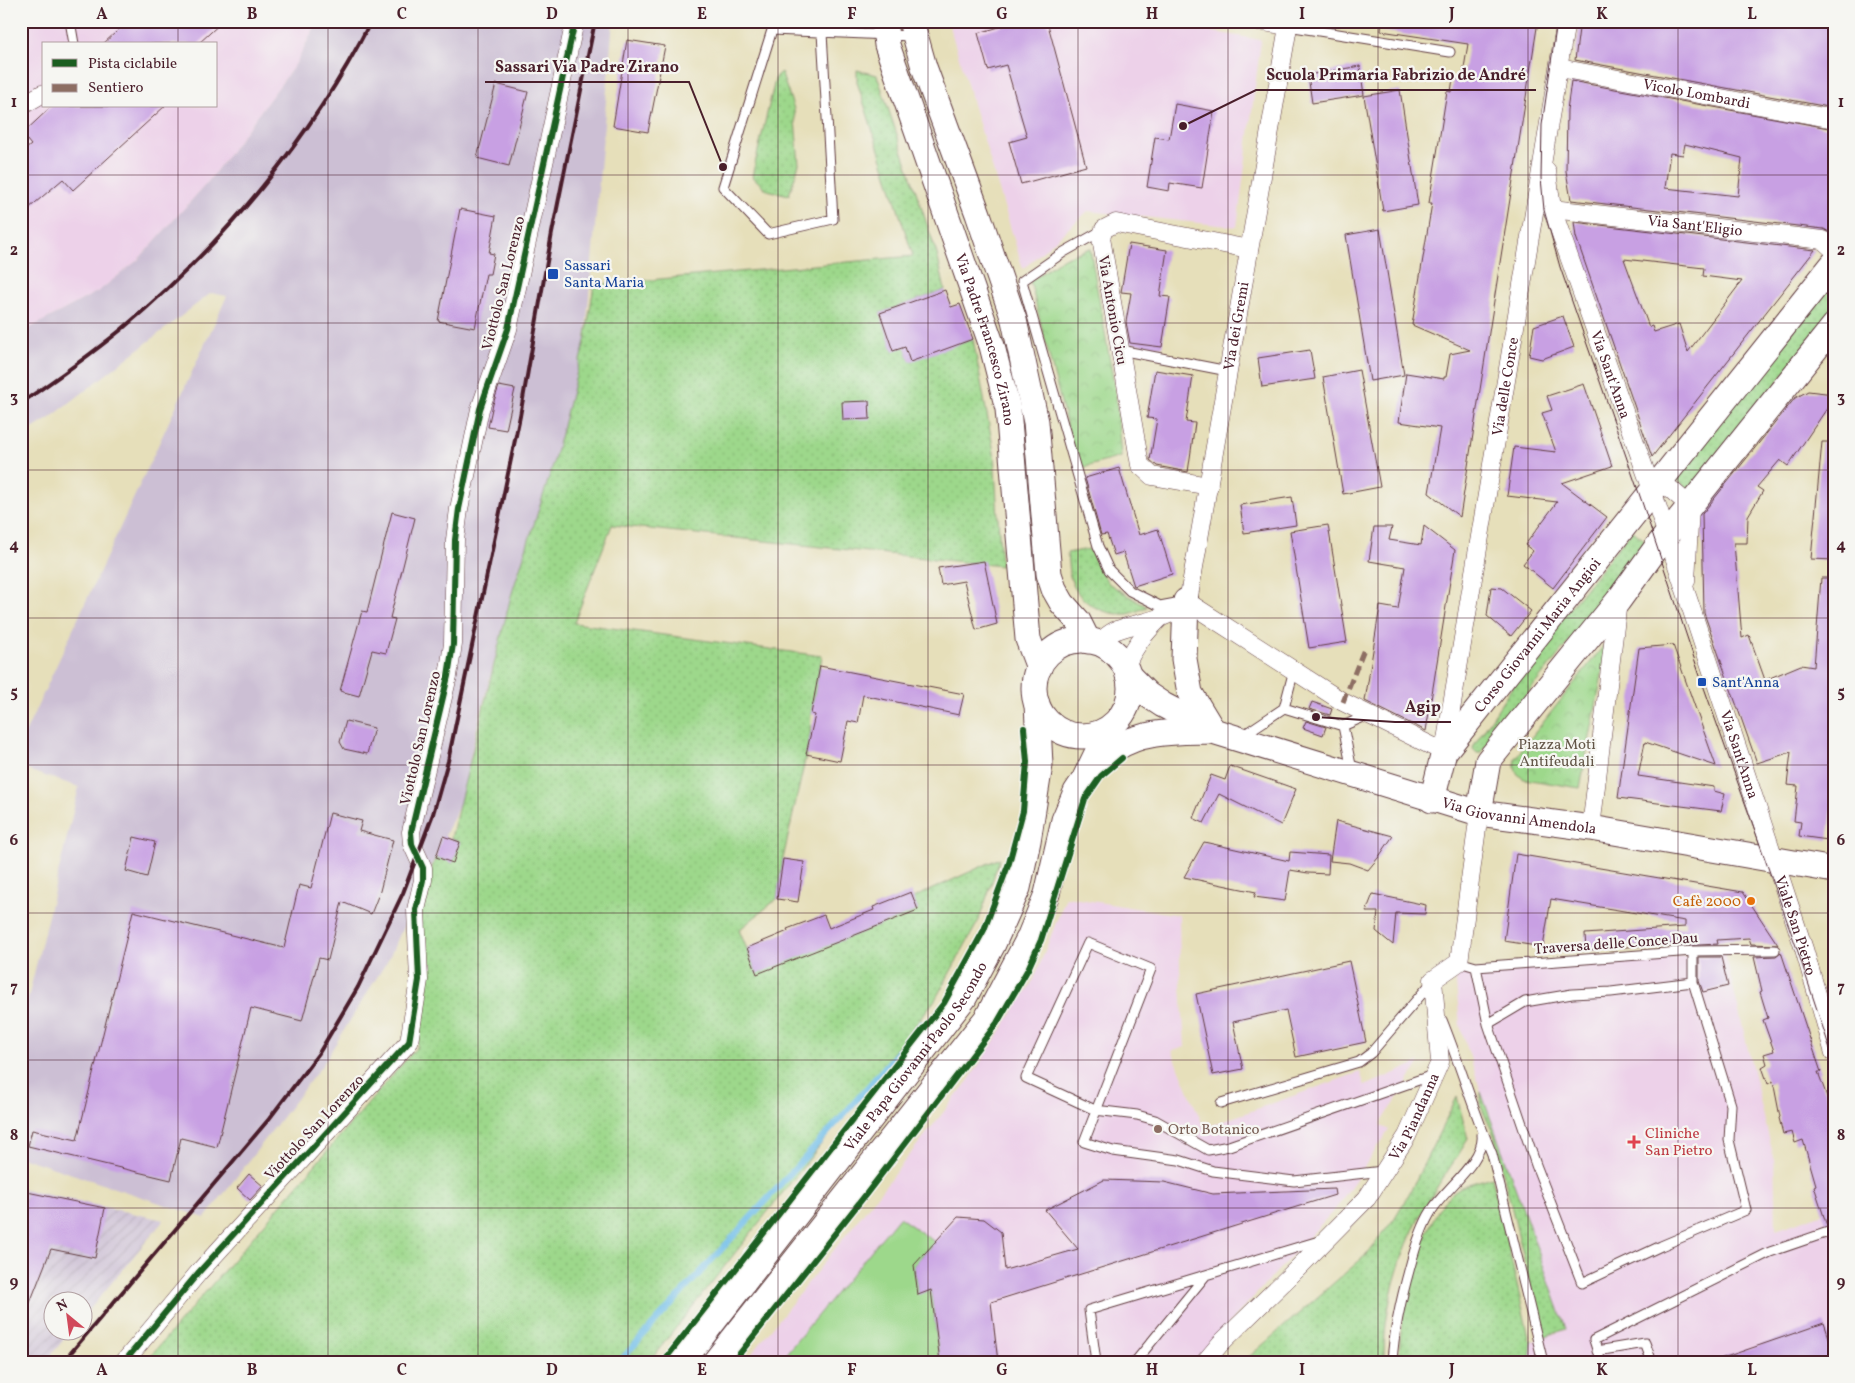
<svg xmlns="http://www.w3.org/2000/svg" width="1855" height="1383" viewBox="0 0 1855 1383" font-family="Vollkorn,serif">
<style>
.built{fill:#edd1e9;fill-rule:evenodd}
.industrial{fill:url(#industrial-furrows)}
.railway{fill:#ccbfd4}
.grass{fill:url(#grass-dots);stroke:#747c5b}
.park{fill:url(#park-crowns);stroke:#747c5b}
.garden{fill:#9dd88b;stroke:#747c5b}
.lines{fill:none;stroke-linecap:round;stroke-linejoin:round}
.stream{stroke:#6ebde9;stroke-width:6}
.building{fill:#c8a0e3;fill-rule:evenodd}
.lane-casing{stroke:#613c40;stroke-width:11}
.street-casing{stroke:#613c40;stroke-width:19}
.secondary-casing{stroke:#613c40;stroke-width:27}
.lane{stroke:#fff;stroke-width:9}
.street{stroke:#fff;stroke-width:18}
.secondary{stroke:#fff;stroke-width:25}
.tram{stroke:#4a1f2b;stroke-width:1}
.rail{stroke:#4a1f2b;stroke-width:4}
.quiet{stroke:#8d6e63;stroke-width:5;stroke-dasharray:10 5;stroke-linecap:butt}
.cycleway-casing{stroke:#f6f6f2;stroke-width:9}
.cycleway{stroke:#1b5e20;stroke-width:6}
.grid{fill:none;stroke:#4a1f2b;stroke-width:1;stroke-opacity:0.55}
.transit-dot{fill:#1a4fb4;stroke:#f6f6f2;stroke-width:2}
.food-dot{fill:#e8710a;stroke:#f6f6f2;stroke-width:2}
.education-dot{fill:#8d6e63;stroke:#f6f6f2;stroke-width:2}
.health-dot{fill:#e0444e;stroke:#f6f6f2;stroke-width:2}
.labels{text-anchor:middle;stroke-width:4.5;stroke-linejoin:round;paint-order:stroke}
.street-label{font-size:15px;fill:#4a1f2b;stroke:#f6f6f2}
.transit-label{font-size:15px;fill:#164399;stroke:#f6f6f2;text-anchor:start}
.park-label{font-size:15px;fill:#635648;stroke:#f6f6f2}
.food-label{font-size:15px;fill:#c56008;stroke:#f6f6f2;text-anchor:end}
.education-label{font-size:15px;fill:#785e54;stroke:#f6f6f2;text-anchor:start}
.health-label{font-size:15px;fill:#be3a42;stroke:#f6f6f2;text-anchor:start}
.leader{fill:none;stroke:#4a1f2b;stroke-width:2}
.callout-dot{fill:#4a1f2b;stroke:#f6f6f2;stroke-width:2}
.callout-label{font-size:16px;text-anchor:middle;font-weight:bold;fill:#4a1f2b;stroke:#f6f6f2;stroke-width:4.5;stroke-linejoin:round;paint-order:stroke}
.neatline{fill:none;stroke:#4a1f2b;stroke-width:2}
.grid-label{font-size:16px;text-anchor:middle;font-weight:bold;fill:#4a1f2b}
</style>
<defs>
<pattern id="industrial-furrows" width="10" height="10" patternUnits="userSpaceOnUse" patternTransform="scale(1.25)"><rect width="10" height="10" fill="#ccbfd4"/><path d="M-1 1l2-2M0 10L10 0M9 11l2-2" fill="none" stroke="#b1a4b6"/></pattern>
<pattern id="grass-dots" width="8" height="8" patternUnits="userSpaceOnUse" patternTransform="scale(1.25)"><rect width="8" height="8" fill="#9dd88b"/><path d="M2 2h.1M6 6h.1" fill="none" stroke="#89b978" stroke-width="1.8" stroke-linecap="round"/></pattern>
<pattern id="park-crowns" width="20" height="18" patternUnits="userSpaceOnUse" patternTransform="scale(1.25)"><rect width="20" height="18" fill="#9dd88b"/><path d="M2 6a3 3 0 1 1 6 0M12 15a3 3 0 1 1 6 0" fill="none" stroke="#89b978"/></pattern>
</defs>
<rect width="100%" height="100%" fill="#f6f6f2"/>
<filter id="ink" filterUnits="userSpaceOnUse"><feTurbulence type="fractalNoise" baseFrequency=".02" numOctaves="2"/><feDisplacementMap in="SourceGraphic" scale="10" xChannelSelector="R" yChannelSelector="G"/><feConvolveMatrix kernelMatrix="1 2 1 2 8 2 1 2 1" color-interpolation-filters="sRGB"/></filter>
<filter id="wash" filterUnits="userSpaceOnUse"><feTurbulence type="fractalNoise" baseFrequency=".0096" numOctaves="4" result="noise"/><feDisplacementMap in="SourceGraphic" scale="20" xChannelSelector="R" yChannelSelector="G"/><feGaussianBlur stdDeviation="1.12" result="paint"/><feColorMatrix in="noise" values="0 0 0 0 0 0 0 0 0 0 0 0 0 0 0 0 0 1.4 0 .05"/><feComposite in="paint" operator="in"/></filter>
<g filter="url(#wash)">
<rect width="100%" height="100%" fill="#e6dfba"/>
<!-- built -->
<path class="built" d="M21,21H318L295,65L208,182L138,260L99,291L21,333ZM44,44H216V106H44Z
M948,21H1150L1261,40L1237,227L1088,211L1023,269Z
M1066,897L1179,915L1180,969L1185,1047L1172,1051L1204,1128L1360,1072L1365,1086L1420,1062L1380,1125L1389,1130L1337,1207L1193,1362H745L969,1080L1034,979Z
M1725,953L1774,1159L1776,1230L1834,1209V1362H1470L1566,1330L1481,1092L1460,1025L1455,972Z"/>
<!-- industrial -->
<path class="industrial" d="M21,1189L164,1220L83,1317L82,1300H52V1330L71,1331L45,1362H21Z"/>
<!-- railway -->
<path class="railway" d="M318,21H613L585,341L552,468L511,596L476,731L460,803L389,958L323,1064L205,1218L21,1157V1028L79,787L21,768V742L227,296L211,293L50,418L21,436V333L99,291L138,260L208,182L295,65Z"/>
<!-- grass -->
<path class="grass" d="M857,70L877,75L937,254L945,290L880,313L893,350L905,347L910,361L973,339L994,452L1001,566L612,525L574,623L822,656L811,714L810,738L783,859L777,899L739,930L757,973L918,910L913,898L1000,858L979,920L935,1000L649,1362H145L417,1047L427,990L416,910L436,857L453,863L460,842L451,838L511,596L552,468L585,341L594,285L913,256L857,82Z
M781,72L794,109L799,164L789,195L767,190L752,176L776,76Z
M1830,284L1834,287V312L1690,491L1674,477Z
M1632,530L1648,543L1480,753H1477L1473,749L1474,745L1536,651Z
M1089,549L1108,583L1147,607C1141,609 1134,613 1128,614C1103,616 1076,602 1070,576C1068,569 1068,561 1067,553Z
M1481,1092L1566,1329L1543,1337L1494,1135L1481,1107Z
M1457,1097L1468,1139C1455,1162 1438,1183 1425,1207C1399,1253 1383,1309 1384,1362H1243L1367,1254L1394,1219L1410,1192Z
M1492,1177L1530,1341H1532L1530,1362H1400C1396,1322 1422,1213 1456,1190C1466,1183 1481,1181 1492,1177Z"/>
<!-- park -->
<path class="park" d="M1090,248L1116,395L1121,457L1078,469L1030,281L1064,258Z
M1609,639L1580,788L1524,779C1515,774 1514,768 1515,758Z"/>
<!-- garden -->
<path class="garden" d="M899,1217L935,1242L914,1265L918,1294L931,1290L940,1362H779Z"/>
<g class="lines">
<!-- stream -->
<path class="stream" d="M619,1362L840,1119L922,1024"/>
</g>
<g id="blocks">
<!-- building -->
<path class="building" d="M128,21H223L198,44H103Z
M1021,21H1047L1086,166L1021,184L1009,142L1027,137L1006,65L988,70L978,33Z
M1382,21H1538L1460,517L1429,493L1440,428L1399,422L1406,373L1444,379V377H1446L1450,354L1470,350L1412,325L1432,203H1429L1447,91L1451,92L1453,78L1462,80L1468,44L1381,31Z
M1580,21H1834V108L1575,60Z
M627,40L665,46L648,132L613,126Z
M1360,66L1364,95L1312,103L1308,75Z
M1571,81L1834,129V226L1829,232L1824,229L1571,200L1566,171L1567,110ZM1685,144L1742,158L1738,196L1665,188L1670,153L1683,155Z
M496,84L528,92L509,166L477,158Z
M1400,90L1418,205L1383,211L1364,96Z
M1175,104L1214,111L1202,188L1170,183L1169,191L1147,187L1155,137L1169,139Z
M52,106H165L73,190L63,179L21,215V153L31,145L22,134Z
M460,209L496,216L489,253L494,254L490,274H486L475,328L438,321Z
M1574,222L1815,250L1652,457L1576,237ZM1624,259L1704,268L1703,276L1742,281L1688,352L1679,324L1654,332L1652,326L1649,327Z
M1380,229L1404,375L1370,381L1346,235Z
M1129,244L1167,250L1160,296L1170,297L1162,347L1130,343L1126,322L1131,293L1121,292Z
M945,290L951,307L960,304L973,339L910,362L905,347L893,351L880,313Z
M1563,316L1574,347L1542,359L1529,356L1534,326Z
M1310,350L1315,379L1262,387L1258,358Z
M1155,370L1193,376L1186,422L1195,423L1188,472L1157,466L1150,460L1157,419L1147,418Z
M1359,370L1380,487L1343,494L1323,377Z
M1584,384L1612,466L1562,483L1607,517L1553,588L1523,564L1533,551L1525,545L1557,502L1507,496L1514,447L1556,452L1542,413L1552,410L1547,396Z
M499,386L515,389L506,430L488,427L493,404Z
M1808,391L1834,394V398L1788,466L1780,460L1757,487L1763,491L1748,516L1747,543H1734L1742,638L1749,635L1765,680L1801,665L1814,667L1821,578H1834V793L1828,840L1799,836L1801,822L1794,821L1798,786L1787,785L1791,752L1757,763L1704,613L1702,514L1795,398Z
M869,401L870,419L843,420L842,402Z
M1822,442H1834V560L1811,559Z
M1119,468L1139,535L1158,529L1172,574L1134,586L1123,552L1114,555L1107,534L1101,535L1085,478Z
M1292,497L1296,525L1244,533L1240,505Z
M392,512L415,518L390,618L395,619L386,653L372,650L359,696L340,691L362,611L367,612Z
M1328,525L1347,642L1309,648L1290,531Z
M1424,526L1455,550L1426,731L1365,701L1380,606L1398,609L1405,567L1369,561L1374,527H1392L1389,540L1421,545Z
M984,561L997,624L976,630L964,581L941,585L938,568Z
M1491,587L1502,588L1531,611L1511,636L1487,616Z
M1673,645L1716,766L1645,742L1638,776L1714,787V791L1725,794L1721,811L1618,798L1639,648Z
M820,666L964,694L959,715L863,695L858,723L848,721L840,761L806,754L815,715L811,714Z
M1312,702L1332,709L1330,715L1309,709Z
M346,721L374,728L367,754L344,749L340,742Z
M1306,721L1326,727L1323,735L1303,728Z
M1230,766L1296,789L1281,825L1219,794L1204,823L1193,818L1211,775L1225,780Z
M330,813L362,821L359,831L393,840L380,891L371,914L342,902L328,960L319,958L302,1021L251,1008L217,1147L181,1138L171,1180L28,1146L32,1130L77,1140L133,911L284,948L299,885L311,888Z
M1336,821L1393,836L1378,858L1368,870L1349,863L1330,861Z
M443,836L460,842L453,863L436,857Z
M134,837L155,842L147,877L126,871Z
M1204,842L1289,861L1290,852L1329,855L1328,874L1308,873L1290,870L1285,901L1254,897L1256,892L1184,877Z
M1516,854L1743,892L1778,945L1751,944L1749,938L1717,940L1718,944L1681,946L1680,943L1586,950L1585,934L1685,927V921L1551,899L1543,947L1504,941Z
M783,859L804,862L798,902L777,899Z
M911,892L918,910L757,974L747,948L788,931L787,929L824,915L829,928L874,910L873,907Z
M1373,894L1426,905L1425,914L1396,913L1393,945L1376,931L1378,912H1366Z
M1781,952L1821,1072H1818L1834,1116V1224L1827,1226L1814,1186L1816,1185L1803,1140L1795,1143L1792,1132L1783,1134L1779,1118L1780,1117L1773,1081L1768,1084L1762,1067L1767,1064L1764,1054L1774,1051L1763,1020L1768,1018L1760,992L1762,991L1754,957L1776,956Z
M1699,957H1721L1728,986L1703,992L1699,981Z
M1349,961L1366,1042L1296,1057L1286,1010L1233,1022L1243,1069L1213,1075L1196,994Z
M249,1174L263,1186L250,1200L237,1188Z
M1104,1180L1164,1182L1213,1194L1334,1189L1335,1195L991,1302L998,1362H940L931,1290L918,1295L914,1265L958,1217L984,1219L1001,1232L1005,1270L1078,1249L1045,1210Z
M27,1192L105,1208L95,1258L51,1249L22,1323L21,1219Z
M1824,1323L1834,1352V1362H1721L1720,1359Z"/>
</g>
</g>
<g filter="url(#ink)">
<use href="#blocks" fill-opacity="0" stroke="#613c40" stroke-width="1"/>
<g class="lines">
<!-- lane casing -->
<g class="lane-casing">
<path id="lane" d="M70,21L74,44
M1288,26L1450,52
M822,33L833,219L768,234L723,187L772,30L912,36
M1103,230L1064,252L1022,281L1098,546L1109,570L1130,591L1160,606L1176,603
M1120,350L1228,371
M1284,708L1294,670
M1343,726L1368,715
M1242,736L1284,708L1343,726L1352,770
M1459,962L1476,967L1693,951L1775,950
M1476,967L1488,1024L1536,1165L1582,1283L1661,1246L1746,1210L1729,1140L1731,1105L1693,982V951
M1442,1020C1460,1064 1473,1110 1492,1154L1543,1362
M1488,1024L1525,1002L1572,994L1611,992L1693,982
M1221,1103L1359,1062L1371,1053L1432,982
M1383,1171L1294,1181L1213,1171L1179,1160L1113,1151L1084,1142L1151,969L1088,943L1026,1078L1095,1110L1137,1115L1155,1120L1208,1150L1229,1146L1433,1075
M1597,1351L1645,1343L1652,1362
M1096,1362L1089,1310L1319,1241
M1135,1362L1206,1275
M1392,1362C1394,1329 1401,1299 1410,1267C1415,1248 1421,1227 1432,1210C1445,1189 1485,1160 1482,1135
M1601,1362L1594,1340L1770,1252L1834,1230"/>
</g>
<!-- street casing -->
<g class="street-casing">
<g id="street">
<path d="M1258,21L1288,26"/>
<path id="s1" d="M1559,68L1834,119"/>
<path d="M21,106L42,94"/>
<path id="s2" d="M1547,171L1552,209L1652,490L1804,949L1834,1053"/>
<path id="s3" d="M1552,209L1823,240L1834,250"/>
<path d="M1660,480L1690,506L1686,581"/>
<path d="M1209,486L1152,476L1140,465L1101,238L1104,229L1116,223L1249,249"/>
<path id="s4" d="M1186,601L1343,702L1444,752L1566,21"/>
<path id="s5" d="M1098,643C1104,639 1110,632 1117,630C1141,621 1176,620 1189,596L1289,21"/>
<path d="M1125,667C1134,647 1144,634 1159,619"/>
<path d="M1591,828L1618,601"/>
<path d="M124,1362L199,1272L409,1042L419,980L416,910L423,880V868L412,844L411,832L448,676L453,644L455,540L459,509L480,409L508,329L575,21"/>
<path id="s6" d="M1205,1362L1220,1344L1297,1269L1367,1198L1407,1136L1440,1062L1433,980L1459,962L1479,813"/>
</g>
</g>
<!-- secondary casing -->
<g class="secondary-casing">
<g id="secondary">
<path id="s7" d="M884,21L887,45L992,346L1008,409L1028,639L1039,668"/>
<path d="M911,21L924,67L978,214L1014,320L1036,422L1049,574L1054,589L1062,603L1078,621L1088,641"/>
<path d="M1186,601L1184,659L1190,693L1213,731"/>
<circle cx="1082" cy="688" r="48"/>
<path id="s8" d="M1128,675L1148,695L1163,705L1213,731L1479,813L1591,828L1834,870"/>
<path d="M1092,772C1100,765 1107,755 1115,749C1142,730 1179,732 1210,731"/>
<path id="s9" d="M1432,800L1444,752L1834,263"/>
<path d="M1479,813L1488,761L1618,601L1657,547L1834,326"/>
<path id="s10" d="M682,1362L964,998L993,944L1018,888L1028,841L1040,765L1037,704"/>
<path d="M715,1362L987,1018L1029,938L1047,894L1064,820L1076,792L1084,780L1098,751L1099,734"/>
</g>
</g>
<!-- lane -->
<use href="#lane" class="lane"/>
<!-- street -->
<use href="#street" class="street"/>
<!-- secondary -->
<use href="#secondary" class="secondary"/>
<!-- tram -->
<path class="tram" d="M1557,21L1542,125L1541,178L1544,210L1560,267L1642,502L1702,682L1797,949L1834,1061"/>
<!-- rail -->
<path class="rail" d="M21,403C55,380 90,355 122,329C223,244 311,139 371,21
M63,1362L269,1119L319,1053L358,987L403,893L433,814L448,761L520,416L552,233L595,21"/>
<!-- quiet -->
<path class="quiet" d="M1343,702L1364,649"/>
<!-- cycleway casing -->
<g class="cycleway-casing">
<path id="cycleway" d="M124,1362L199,1272L409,1042L419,980L416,910L423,880V868L412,844L411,832L448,676L453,644L455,540L459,509L480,409L508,329L575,21
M663,1362L944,1003L984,930L1009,863L1023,811L1027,762L1024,728
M733,1362L867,1193L997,1023L1028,969L1041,940L1085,799L1101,776L1122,758"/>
</g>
<!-- cycleway -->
<use href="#cycleway" class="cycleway"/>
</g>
</g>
<!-- grid -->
<path class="grid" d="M178,21V44M328,21V1362M478,21V1362M628,21V1362M778,21V1362M928,21V1362M1078,21V1362M1228,21V1362M1378,21V1362M1528,21V1362M1678,21V1362M178,106V1362M21,175H1834M21,323H1834M21,470H1834M21,618H1834M21,765H1834M21,913H1834M21,1060H1834M21,1208H1834"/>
<!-- markers -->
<g class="transit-dot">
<rect x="547" y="268" width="12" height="12" rx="2.5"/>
<rect x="1697" y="677" width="10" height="10" rx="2.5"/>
</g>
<circle class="food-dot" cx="1751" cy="901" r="5"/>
<circle class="education-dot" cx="1158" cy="1129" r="5"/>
<path class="health-dot" d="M1631.5 1134.5h5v5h5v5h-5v5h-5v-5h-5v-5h5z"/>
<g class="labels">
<!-- street labels -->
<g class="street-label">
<text dy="5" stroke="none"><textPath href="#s1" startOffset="140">Vicolo Lombardi</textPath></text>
<text dy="5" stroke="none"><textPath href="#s3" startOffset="144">Via Sant'Eligio</textPath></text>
<text transform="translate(503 283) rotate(-76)" y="5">Viottolo San Lorenzo</text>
<text transform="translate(1113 310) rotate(80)" y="5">Via Antonio Cicu</text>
<text dy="5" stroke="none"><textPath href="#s5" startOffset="379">Via dei Gremi</textPath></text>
<text dy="5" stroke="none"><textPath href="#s7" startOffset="335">Via Padre Francesco Zirano</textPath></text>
<text dy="5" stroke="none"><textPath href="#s2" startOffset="214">Via Sant'Anna</textPath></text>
<text dy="5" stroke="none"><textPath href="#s4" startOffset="670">Via delle Conce</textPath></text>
<text dy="5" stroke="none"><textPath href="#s9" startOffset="199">Corso Giovanni Maria Angioi</textPath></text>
<text transform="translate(420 738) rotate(-77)" y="5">Viottolo San Lorenzo</text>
<text dy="5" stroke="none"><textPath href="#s2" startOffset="615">Via Sant'Anna</textPath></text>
<text dy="5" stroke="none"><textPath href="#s8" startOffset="421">Via Giovanni Amendola</textPath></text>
<text dy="5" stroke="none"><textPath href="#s2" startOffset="795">Viale San Pietro</textPath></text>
<text transform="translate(1616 943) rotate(-4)" y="5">Traversa delle Conce Dau</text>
<text dy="5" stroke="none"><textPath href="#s10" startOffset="385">Viale Papa Giovanni Paolo Secondo</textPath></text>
<text dy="5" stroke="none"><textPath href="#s6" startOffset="325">Via Piandanna</textPath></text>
<text transform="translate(314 1127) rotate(-47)" y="5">Viottolo San Lorenzo</text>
</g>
<!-- transit labels -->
<g class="transit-label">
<text x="564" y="270">Sassari<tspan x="564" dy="17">Santa Maria</tspan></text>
<text x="1712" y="687">Sant'Anna</text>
</g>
<!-- park labels -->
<g class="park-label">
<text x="1557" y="749">Piazza Moti<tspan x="1557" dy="17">Antifeudali</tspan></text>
</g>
<!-- food labels -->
<g class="food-label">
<text x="1741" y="906">Cafè 2000</text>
</g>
<!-- education labels -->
<g class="education-label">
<text x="1168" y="1134">Orto Botanico</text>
</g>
<!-- health labels -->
<g class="health-label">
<text x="1645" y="1138">Cliniche<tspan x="1645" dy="17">San Pietro</tspan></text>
</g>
</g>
<!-- callouts -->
<path class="leader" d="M723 167L689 82H485M1183 126L1256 90H1536M1316 717L1395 722H1451"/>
<g class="callout-dot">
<circle cx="723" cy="167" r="5"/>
<circle cx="1183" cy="126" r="5"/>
<circle cx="1316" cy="717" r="5"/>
</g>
<g class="callout-label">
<text x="587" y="72">Sassari Via Padre Zirano</text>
<text x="1396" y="80">Scuola Primaria Fabrizio de André</text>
<text x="1423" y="712">Agip</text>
</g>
<!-- margin -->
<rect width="1855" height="1383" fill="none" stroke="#f6f6f2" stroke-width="55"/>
<!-- legend -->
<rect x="42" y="42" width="175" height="65" fill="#f6f6f2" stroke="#b1a0a2"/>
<rect x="52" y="59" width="25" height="8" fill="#1b5e20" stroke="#b1a0a2"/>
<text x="88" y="68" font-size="15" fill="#4a1f2b">Pista ciclabile</text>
<rect x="52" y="84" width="25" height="8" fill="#8d6e63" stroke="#b1a0a2"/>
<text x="88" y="92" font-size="15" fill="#4a1f2b">Sentiero</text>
<!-- north arrow -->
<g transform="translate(68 1316) rotate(331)"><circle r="24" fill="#f6f6f2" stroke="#b1a0a2"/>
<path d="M0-4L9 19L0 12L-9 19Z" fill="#d1495b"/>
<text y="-8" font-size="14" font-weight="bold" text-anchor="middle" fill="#4a1f2b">N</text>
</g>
<rect x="28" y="28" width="1800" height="1328" class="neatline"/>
<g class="grid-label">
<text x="102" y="19">A</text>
<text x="252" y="19">B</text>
<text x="402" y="19">C</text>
<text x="552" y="19">D</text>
<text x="702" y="19">E</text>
<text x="852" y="19">F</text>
<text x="1002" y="19">G</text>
<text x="1152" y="19">H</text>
<text x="1302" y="19">I</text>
<text x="1452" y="19">J</text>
<text x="1602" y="19">K</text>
<text x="1752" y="19">L</text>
<text x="14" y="107">1</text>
<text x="1841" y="107">1</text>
<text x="14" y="255">2</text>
<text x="1841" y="255">2</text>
<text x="14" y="402">3</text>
<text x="1841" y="402">3</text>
<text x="14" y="550">4</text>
<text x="1841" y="550">4</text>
<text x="14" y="697">5</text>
<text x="1841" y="697">5</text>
<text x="14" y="845">6</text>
<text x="1841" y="845">6</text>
<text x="14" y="992">7</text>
<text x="1841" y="992">7</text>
<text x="14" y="1140">8</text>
<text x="1841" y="1140">8</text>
<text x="14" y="1287">9</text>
<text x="1841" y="1287">9</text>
<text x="102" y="1375">A</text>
<text x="252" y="1375">B</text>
<text x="402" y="1375">C</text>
<text x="552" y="1375">D</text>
<text x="702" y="1375">E</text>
<text x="852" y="1375">F</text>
<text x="1002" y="1375">G</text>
<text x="1152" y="1375">H</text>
<text x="1302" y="1375">I</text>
<text x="1452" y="1375">J</text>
<text x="1602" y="1375">K</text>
<text x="1752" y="1375">L</text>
</g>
</svg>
